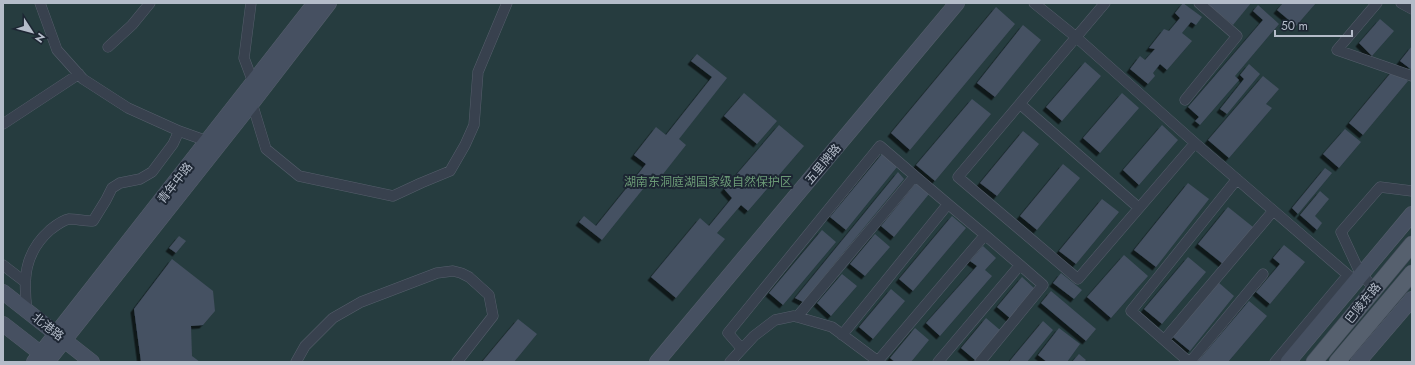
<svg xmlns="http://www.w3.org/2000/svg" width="1415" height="365" viewBox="0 0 1415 365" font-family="Jost,'Noto Sans SC',sans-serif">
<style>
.green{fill:#263c3f}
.building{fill:#455162;filter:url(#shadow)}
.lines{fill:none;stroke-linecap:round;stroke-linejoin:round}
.street-casing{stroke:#565f6c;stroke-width:11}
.secondary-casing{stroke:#565f6c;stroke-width:16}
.primary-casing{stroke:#414a57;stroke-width:17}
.street{stroke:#38414e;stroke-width:10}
.secondary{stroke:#465061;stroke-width:15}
.primary{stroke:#56606e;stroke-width:16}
.labels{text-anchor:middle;stroke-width:4;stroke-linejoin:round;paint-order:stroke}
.street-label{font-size:12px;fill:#b4bcc9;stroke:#1d2633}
.park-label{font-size:12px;fill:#6b9a76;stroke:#1d2633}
</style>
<defs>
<filter id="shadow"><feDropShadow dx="-3.5" dy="3.5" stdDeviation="0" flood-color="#0009"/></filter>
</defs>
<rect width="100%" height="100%" fill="#242f3e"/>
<!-- green -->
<path class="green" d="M3,3H1412V362H3Z"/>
<!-- building -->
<path class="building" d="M1183,3L1202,17L1196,25L1191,22L1182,33L1192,41L1167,70L1160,64L1153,73L1155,76L1148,84L1130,69L1140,56L1145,60L1155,49L1149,48L1164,29L1169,31L1180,18L1175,13Z
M1206,3H1251L1233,25Z
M1283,3H1316L1296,26L1277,10Z
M1258,5L1279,24L1235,76L1239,80L1200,125L1195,121L1199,117L1188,107L1263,20L1253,11Z
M996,7L1015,24L910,150L891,133Z
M1380,19L1394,31L1372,56L1359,43Z
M1023,25L1041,40L995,97L977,83Z
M1412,46V70L1400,61Z
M697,54L727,78L679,139L686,145L656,183L651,179L602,240L579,222L584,216L596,226L646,164L634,155L656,127L666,135L712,77L691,61Z
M1085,62L1101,76L1062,121L1046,107Z
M1249,64L1260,74L1227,114L1220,109L1244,79L1240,75Z
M1394,69L1408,81L1363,135L1349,123Z
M1263,76L1279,89L1266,104L1272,108L1229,158L1208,140Z
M744,93L777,121L757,144L724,116Z
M1122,93L1139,108L1100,153L1083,138Z
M972,99L991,114L935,181L916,165Z
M779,125L804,146L748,211L741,205L717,233L725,239L676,298L651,277L700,218L709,226L732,198L724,189Z
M1162,125L1178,140L1139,185L1123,170Z
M1345,129L1361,142L1339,168L1323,154Z
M1023,131L1039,144L997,196L980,183Z
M882,154L897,167L846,230L830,217Z
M1063,164L1080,178L1037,230L1020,216Z
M1325,168L1332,173L1298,214L1292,208Z
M898,172L904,179L803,302L795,298Z
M916,183L929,194L894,237L881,226Z
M1188,183L1209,199L1156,267L1134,250Z
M1320,191L1329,199L1315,216L1322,223L1317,230L1300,215Z
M1102,199L1119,212L1076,264L1059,251Z
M1228,207L1253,227L1223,264L1198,244Z
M952,216L966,228L913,291L899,279Z
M822,230L836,242L783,305L769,293Z
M875,234L890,247L865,276L850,264Z
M179,236L186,241L176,253L169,248Z
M1284,245L1305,262L1270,304L1256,292L1280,264L1273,258Z
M983,246L996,258L985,270L992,276L940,336L926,323L977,266L970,261Z
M1124,255L1148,276L1111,318L1087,297Z
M1188,257L1206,272L1162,324L1144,309Z
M172,259L213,291L215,311L203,325L191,326L192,356L200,362H141L134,309Z
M1061,273L1082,290L1074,299L1053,283Z
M842,274L857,286L831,316L817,303Z
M1022,277L1036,290L1011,319L997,307Z
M1218,282L1234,296L1190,351L1173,337Z
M891,289L905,301L873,339L859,327Z
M1051,291L1096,329L1086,341L1041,303Z
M1249,301L1267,316L1228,362H1200L1198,361Z
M986,318L1000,330L975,360L961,348Z
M518,319L537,334L514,362H482Z
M1043,321L1053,330L1027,362H1009Z
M915,328L929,340L911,362H895L890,358Z
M1059,328L1080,344L1067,362H1047L1038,355Z
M1079,354L1086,360L1084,362H1072Z"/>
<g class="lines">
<!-- street casing -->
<g class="street-casing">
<path id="street" d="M40,3L57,50L83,79L128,108L179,131L207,141
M251,3L244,58L253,82
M1034,3L1076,37L1195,143L1355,281
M1105,3L958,177L1078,279L1195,143
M1377,3L1337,50L1412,76
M1401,3L1412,9
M108,47L132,25L150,3
M1185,100L1237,36L1199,3
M252,103L266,149L299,176L393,196L421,183L450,171L465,145L474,125L478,72L507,3
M1020,104L1139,208
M3,124L79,74
M3,265L25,282
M1375,288L1361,275L1341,232L1380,187L1412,191
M27,311C23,279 24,253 50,230C55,226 63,220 69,219C76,219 85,221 93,221L106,200L112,188L120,183L140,179L152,172L173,144L179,131
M797,317L915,176L948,204
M842,335L948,204L985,235
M1164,340L1273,211
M742,349L728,333L880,146L915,176
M296,362L305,346L333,318L361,302L437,273L453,271L461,273L469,277L489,295L493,316L457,362
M730,362L754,336L775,320L794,316L832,327L879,362
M877,362L985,235L1020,265L938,362
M980,362L1043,285L1020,265
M1189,362L1131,311L1237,179
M1190,362L1263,274
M1275,362L1348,275"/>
</g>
<!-- secondary casing -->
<g class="secondary-casing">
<path id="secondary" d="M3,292L92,362
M3,324L48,359
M34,362L315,3
M47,362L252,103L329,3
M657,362L957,3
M1288,362L1412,214
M1358,362L1412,299"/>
</g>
<!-- primary casing -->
<g class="primary-casing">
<path id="primary" d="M1314,362L1412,244
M1337,362L1412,273"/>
</g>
<!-- street -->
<use href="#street" class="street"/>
<!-- secondary -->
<use href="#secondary" class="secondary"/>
<!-- primary -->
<use href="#primary" class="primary"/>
</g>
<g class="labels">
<!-- street labels -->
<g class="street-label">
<text transform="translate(823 164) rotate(-50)" y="4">五里牌路</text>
<text transform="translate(175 183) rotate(-52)" y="4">青年中路</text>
<text transform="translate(1363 303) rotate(-51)" y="4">巴陵东路</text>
<text transform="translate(48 327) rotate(38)" y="4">北港路</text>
</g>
<!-- park labels -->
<g class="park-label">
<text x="708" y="186">湖南东洞庭湖国家级自然保护区</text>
</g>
</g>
<!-- border -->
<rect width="1415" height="365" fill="none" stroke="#b4bcc9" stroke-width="8"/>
<!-- north arrow -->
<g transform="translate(32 32) rotate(126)" stroke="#1d2633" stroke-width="3" paint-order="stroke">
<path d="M0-3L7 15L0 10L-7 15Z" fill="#b4bcc9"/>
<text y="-6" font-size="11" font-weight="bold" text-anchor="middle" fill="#b4bcc9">N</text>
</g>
<!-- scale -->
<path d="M1275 30v6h77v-6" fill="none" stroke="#b4bcc9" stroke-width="2"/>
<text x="1281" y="30" font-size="12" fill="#b4bcc9" stroke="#1d2633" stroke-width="3" paint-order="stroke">50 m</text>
</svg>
